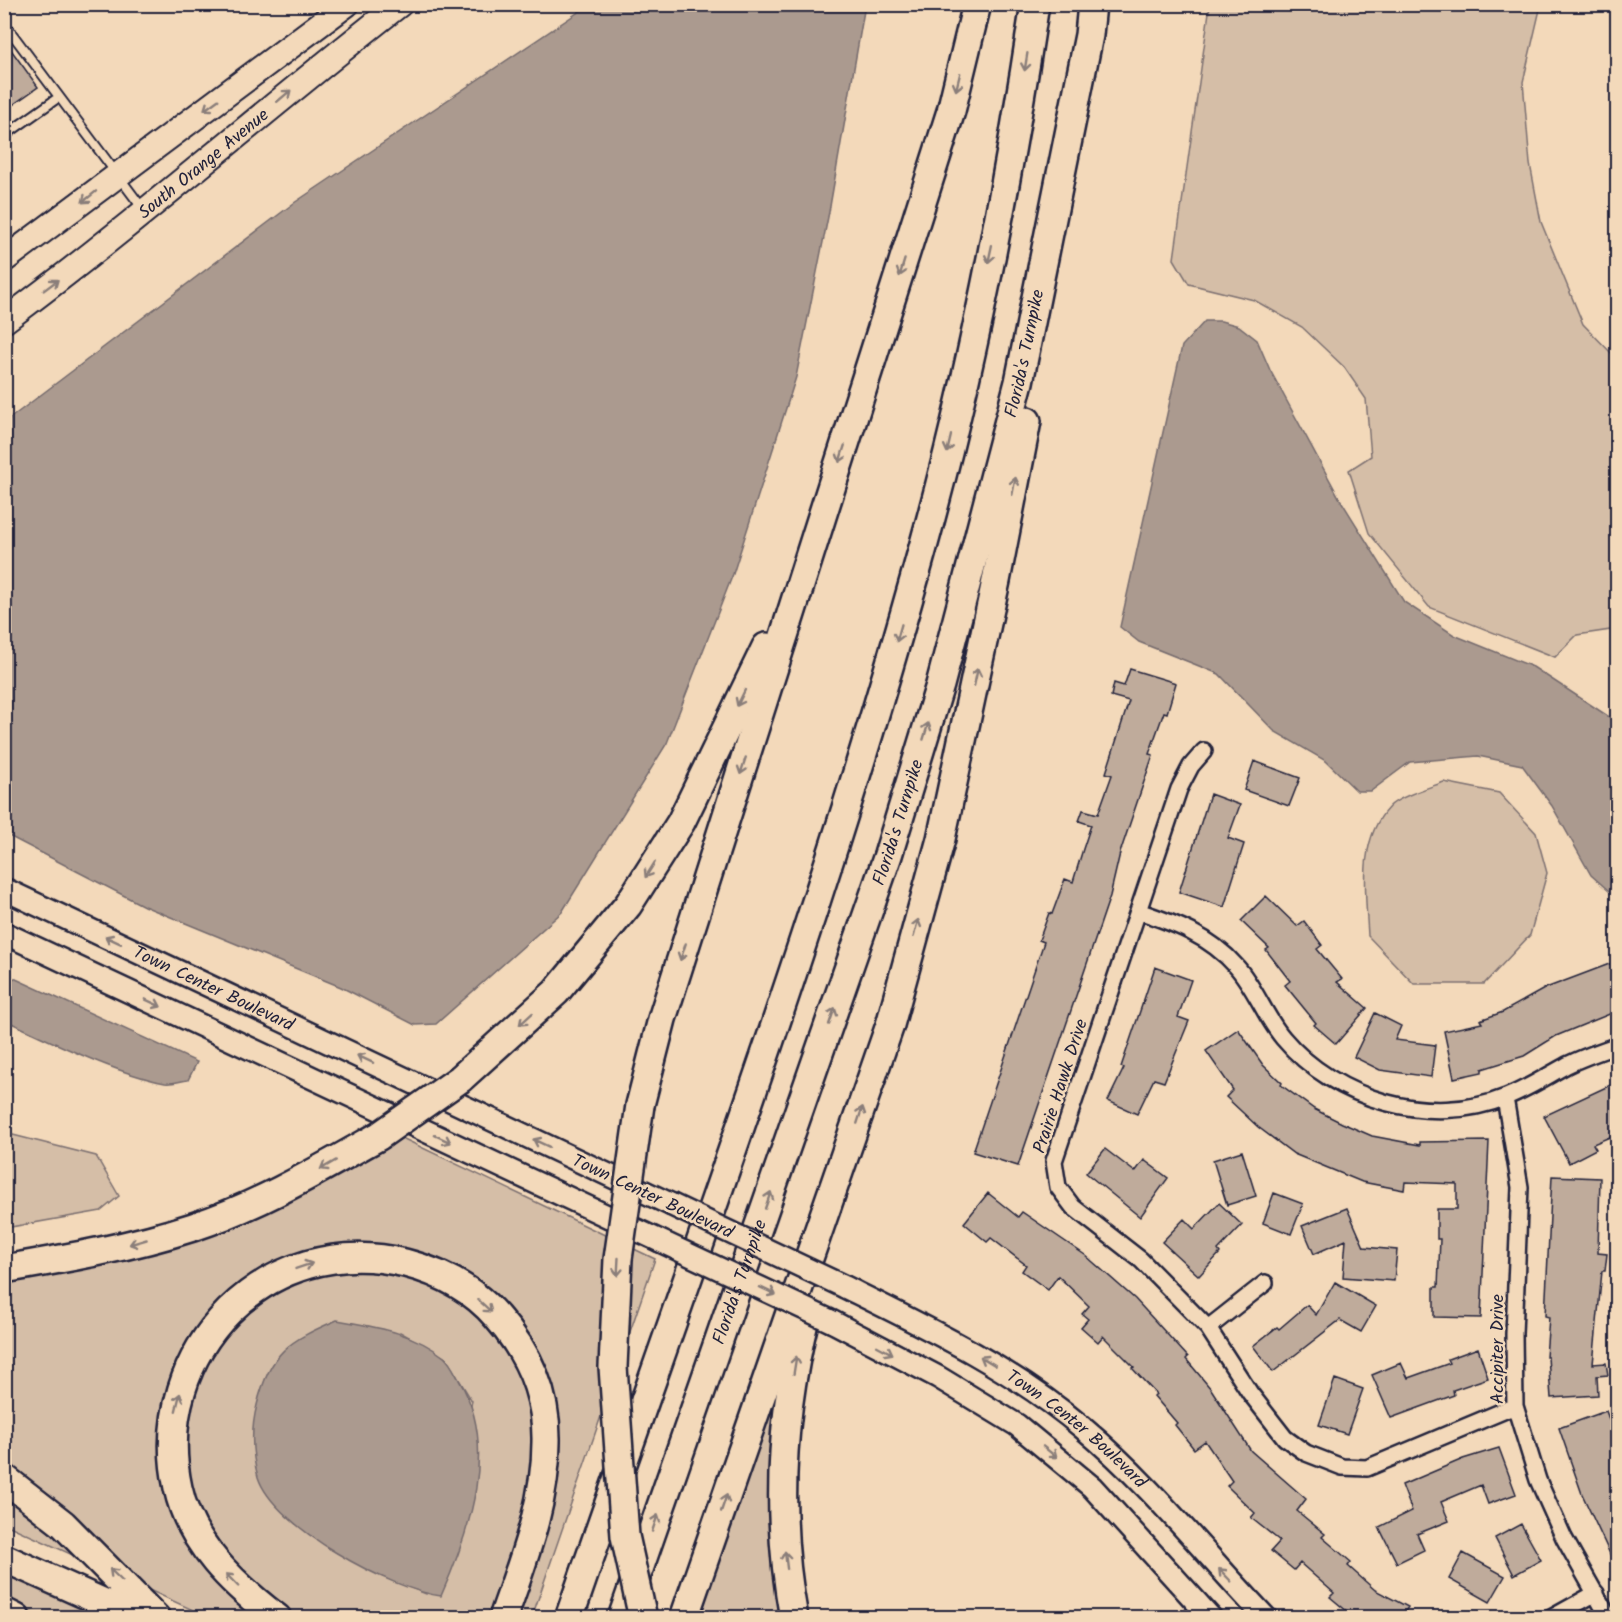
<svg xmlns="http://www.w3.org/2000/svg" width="1622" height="1622" viewBox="0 0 1622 1622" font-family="Kalam,sans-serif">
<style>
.green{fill:#d5bea7;stroke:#7c7071;stroke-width:1.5;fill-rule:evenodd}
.water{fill:#ab9a8f;stroke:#746a6d;stroke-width:1.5}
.building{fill:#bfab9b;stroke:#22223b;stroke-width:1.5}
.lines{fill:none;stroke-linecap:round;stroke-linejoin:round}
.service-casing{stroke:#22223b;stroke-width:12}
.minor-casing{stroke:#22223b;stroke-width:20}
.secondary-casing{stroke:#22223b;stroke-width:26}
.primary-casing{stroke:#22223b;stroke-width:28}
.motorway-casing{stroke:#22223b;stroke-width:32}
.service{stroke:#f3d9ba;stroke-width:8}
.minor{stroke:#f3d9ba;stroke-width:15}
.secondary{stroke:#f3d9ba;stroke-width:21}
.primary{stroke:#f3d9ba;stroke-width:24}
.motorway{stroke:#f3d9ba;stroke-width:27}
.secondary-bridge-casing{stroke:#22223b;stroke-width:26;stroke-linecap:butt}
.motorway-bridge-casing{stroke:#22223b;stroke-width:32;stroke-linecap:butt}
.secondary-bridge{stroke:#f3d9ba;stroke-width:21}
.motorway-bridge{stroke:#f3d9ba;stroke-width:27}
.oneway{stroke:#8a7e7a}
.labels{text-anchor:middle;stroke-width:5;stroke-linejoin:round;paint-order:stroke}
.street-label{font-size:18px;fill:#22223b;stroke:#f3d9ba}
</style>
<rect width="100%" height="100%" fill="#f3d9ba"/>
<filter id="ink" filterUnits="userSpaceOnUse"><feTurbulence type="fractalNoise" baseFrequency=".0167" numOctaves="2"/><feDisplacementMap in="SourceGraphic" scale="12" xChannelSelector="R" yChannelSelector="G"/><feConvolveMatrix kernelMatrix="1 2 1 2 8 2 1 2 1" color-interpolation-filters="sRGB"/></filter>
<g filter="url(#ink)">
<!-- green -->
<path class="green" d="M1210,5H1541L1523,82L1530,164L1541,222L1583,324L1617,359V629L1577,635L1555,657L1429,607L1369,533L1349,470L1371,456L1366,399L1344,367L1302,327L1254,300L1189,284L1174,259Z
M1444,782L1499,793L1536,833L1547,873L1530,935L1484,984H1414L1368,936C1366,894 1357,841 1389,807C1397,797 1431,787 1444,782Z
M5,1133L96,1156L119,1196L101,1211L5,1228Z
M402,1138L655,1259L532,1617L519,1613L546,1531L554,1490L552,1392L414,1252L374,1245L350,1244L316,1249L290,1257L262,1270L239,1286L195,1333L179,1361L170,1387L187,1543L215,1582L257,1617H208L5,1524V1281L264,1210L375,1155Z
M370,1268L418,1278L465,1303L488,1323L508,1348L524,1380L530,1403L535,1467L496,1617L299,1618L246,1579L204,1525L192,1496L184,1447L190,1402L216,1344L253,1304L307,1276ZM400,1332L446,1358L472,1401L426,1594L379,1575L328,1548Z
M779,1374L782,1617L700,1618Z
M4,1555L136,1617H41L5,1601Z"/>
<!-- water -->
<path class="water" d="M589,5H865L829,212L796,377L733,574L667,743L562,912L436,1024L415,1025L341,987L144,906L5,834V422L294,203Z
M1205,321H1221L1239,326L1257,340L1270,370L1340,499L1404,602L1454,635L1533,667L1617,722V898L1591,875L1552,806L1522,765L1478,756L1410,762L1371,791H1357L1326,761L1274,731L1219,674L1139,642L1120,627L1182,346Z
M5,974L197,1062L188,1080C180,1081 172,1084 165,1083C117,1074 50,1041 5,1020Z
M337,1320C375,1327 413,1332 444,1357C451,1363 455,1373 459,1380C499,1446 470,1531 441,1596C391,1590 274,1527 258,1477C251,1452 251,1428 257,1405C270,1351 289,1341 337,1320Z"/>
<!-- building -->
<path class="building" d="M4,40L38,87L4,111Z
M1130,669L1176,683L1167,713L1164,712L1149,754L1153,755L1120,853L1110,896L1018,1166L973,1152L1044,942L1039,940L1049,913L1052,914L1065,879L1073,882L1083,849L1091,825L1079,821L1083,810L1098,814L1112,775L1106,773L1129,701L1111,696L1114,683L1124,686Z
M1254,761L1300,778L1289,806L1244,790Z
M1210,794L1240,805L1228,838L1244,844L1224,907L1179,892Z
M1266,896L1297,926L1304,921L1322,945L1317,949L1342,979L1337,982L1367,1008L1336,1044L1314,1025L1316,1023L1285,985L1290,981L1266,950L1269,948L1241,921Z
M1612,963L1617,978V1011L1556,1036L1524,1056L1482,1069V1072L1454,1078L1444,1031L1482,1023L1480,1020L1503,1012L1546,988Z
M1155,967L1191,980L1178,1017L1189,1021L1164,1082L1154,1079L1137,1114L1108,1101L1124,1068L1121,1067Z
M1375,1013L1401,1026L1395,1040L1435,1045L1431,1077L1380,1070L1354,1057Z
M1238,1029L1263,1065L1282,1083L1281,1085L1314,1109L1342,1123L1372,1136L1420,1145V1142L1489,1141L1481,1318L1434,1317V1287H1438L1440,1239H1437V1209H1457V1184L1405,1182L1404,1190L1362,1182L1294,1154L1258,1127L1226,1097L1233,1090L1206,1051Z
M1617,1082V1134L1593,1144L1596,1149L1569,1163L1544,1116Z
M1105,1149L1135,1172L1144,1160L1168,1178L1140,1217L1086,1173Z
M1242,1151L1256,1196L1227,1205L1213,1160Z
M1552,1176L1600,1178L1598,1253L1607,1254L1605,1271H1602L1593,1364L1606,1363L1608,1375L1597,1376L1598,1395L1551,1398L1548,1357H1546L1549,1317L1545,1316Z
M988,1193L1018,1217L1022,1212L1085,1255L1135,1299L1188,1357L1186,1359L1211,1389L1251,1451L1306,1499L1297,1511L1325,1534L1322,1537L1351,1562L1348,1566L1375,1590L1408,1607L1402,1617H1354L1330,1597L1334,1593L1300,1563L1294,1570L1271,1551L1280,1541L1251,1518L1255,1513L1227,1486L1232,1481L1205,1441L1194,1449L1175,1425L1177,1423L1154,1396L1156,1394L1132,1368L1134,1367L1103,1336L1098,1342L1081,1327L1088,1319L1082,1314L1089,1306L1058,1276L1048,1290L1022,1271L1026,1265L991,1238L987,1242L964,1223Z
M1274,1193L1303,1204L1291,1234L1263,1223Z
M1219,1203L1242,1225L1218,1250L1220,1253L1199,1276L1162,1242L1184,1219L1194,1229Z
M1347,1208L1364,1247L1397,1250L1394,1281L1343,1277L1346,1240L1314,1254L1302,1226Z
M1335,1282L1376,1306L1361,1332L1340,1320L1273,1372L1253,1346L1277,1327L1279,1329L1307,1305L1316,1315Z
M1478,1348L1488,1378L1453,1390L1454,1395L1391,1418L1372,1375L1401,1363L1408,1378L1450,1363L1448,1359Z
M1335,1379L1363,1389L1347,1434L1319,1425Z
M1606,1411L1617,1441V1569L1582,1494L1559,1428Z
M1499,1448L1516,1494L1488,1504L1481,1485L1441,1502L1449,1521L1417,1534L1424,1550L1397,1563L1379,1527L1412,1511L1402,1485L1463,1459Z
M1521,1524L1541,1560L1514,1575L1495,1538Z
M1463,1553L1505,1576L1490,1602L1449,1579Z"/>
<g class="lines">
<!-- service casing -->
<g class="service-casing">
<path id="service" d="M4,23L143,209
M4,136L59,97"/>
</g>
<!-- minor casing -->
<g class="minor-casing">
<path id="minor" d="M1204,751L1191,766L1179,789L1054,1161L1058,1187L1073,1207L1141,1260L1208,1328L1250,1393L1285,1438L1306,1453L1342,1467L1367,1468L1515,1406
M1138,911C1174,923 1210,936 1236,966C1255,987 1265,1017 1283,1038C1335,1100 1430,1128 1506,1097C1527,1089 1547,1076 1567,1065C1583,1057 1601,1051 1618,1045
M1505,1098L1520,1187L1514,1334L1515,1406L1538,1480L1564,1538L1609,1618
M1208,1328L1265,1283
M1551,1618L1596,1593"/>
</g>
<!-- secondary casing -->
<g class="secondary-casing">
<g id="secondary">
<path id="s1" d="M4,889L670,1204"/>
<path d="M4,933L658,1240"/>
<path id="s2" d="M845,1287C928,1328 1012,1368 1083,1428C1150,1484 1205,1554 1266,1618"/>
<path d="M833,1322L938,1377L1017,1425L1092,1487L1211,1618"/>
</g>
</g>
<!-- primary casing -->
<g class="primary-casing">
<g id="primary">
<path d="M4,260L347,4"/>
<path id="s3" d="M4,321C140,220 267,108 400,4"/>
</g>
</g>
<!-- motorway casing -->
<g class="motorway-casing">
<g id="motorway">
<path d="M460,1079L556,992L628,905L681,822L766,647"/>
<path d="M640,1105L662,1019L951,111L977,4"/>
<path d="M4,1269C68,1258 131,1247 193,1227C258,1206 319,1170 379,1136"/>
<path d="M4,1478L63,1524L156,1618"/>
<path d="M4,1558L138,1618"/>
<path d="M4,1612L16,1618"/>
<path d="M277,1618C233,1584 190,1544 178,1488C148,1351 268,1229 405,1263C440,1272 473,1289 497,1317C528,1352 547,1394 546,1442C546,1503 523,1560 503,1618"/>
<path d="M569,1618C695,1253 831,890 931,518C976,350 1009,177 1035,4"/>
<path id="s4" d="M622,1618L888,855L940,685L1019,382L1089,35L1092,4"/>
<path d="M684,1618L890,1025L941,839L996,581L1027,421"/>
<path d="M794,1618C775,1517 781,1413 806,1314"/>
</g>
</g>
<!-- service -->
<use href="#service" class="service"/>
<!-- minor -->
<use href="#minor" class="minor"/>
<!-- secondary -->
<use href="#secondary" class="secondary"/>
<!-- primary -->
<use href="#primary" class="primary"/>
<!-- motorway -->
<use href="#motorway" class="motorway"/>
<!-- secondary-bridge casing -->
<g class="secondary-bridge-casing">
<path id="secondary-bridge" d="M670,1204L845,1287
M658,1240L833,1322"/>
</g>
<!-- motorway-bridge casing -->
<g class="motorway-bridge-casing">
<path id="motorway-bridge" d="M640,1105L618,1259L613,1367L625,1536L643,1618
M379,1136L460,1079"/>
</g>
<!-- secondary-bridge -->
<use href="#secondary-bridge" class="secondary-bridge"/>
<!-- motorway-bridge -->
<use href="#motorway-bridge" class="motorway-bridge"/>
</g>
<!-- one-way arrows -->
<defs><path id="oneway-shaft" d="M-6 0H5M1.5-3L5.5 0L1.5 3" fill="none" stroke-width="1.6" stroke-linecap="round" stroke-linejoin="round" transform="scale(1.5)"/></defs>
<g class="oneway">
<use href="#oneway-shaft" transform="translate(1026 62) rotate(99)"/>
<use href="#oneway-shaft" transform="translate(958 82) rotate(104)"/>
<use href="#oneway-shaft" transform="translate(284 96) rotate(-40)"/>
<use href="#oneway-shaft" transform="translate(211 105) rotate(144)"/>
<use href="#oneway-shaft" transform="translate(89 197) rotate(141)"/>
<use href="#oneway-shaft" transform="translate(990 254) rotate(102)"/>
<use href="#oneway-shaft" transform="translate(902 268) rotate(107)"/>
<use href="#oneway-shaft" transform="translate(51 285) rotate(-37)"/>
<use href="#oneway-shaft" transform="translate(949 444) rotate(103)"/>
<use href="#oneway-shaft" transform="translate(842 454) rotate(108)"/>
<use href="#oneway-shaft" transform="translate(1014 486) rotate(-79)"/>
<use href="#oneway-shaft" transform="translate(899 633) rotate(106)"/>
<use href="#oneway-shaft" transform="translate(976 677) rotate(-78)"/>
<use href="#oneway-shaft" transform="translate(741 698) rotate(116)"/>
<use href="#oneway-shaft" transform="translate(926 731) rotate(-73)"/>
<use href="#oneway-shaft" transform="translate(743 766) rotate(108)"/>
<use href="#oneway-shaft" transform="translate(650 870) rotate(122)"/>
<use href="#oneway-shaft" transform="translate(916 928) rotate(-75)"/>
<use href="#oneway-shaft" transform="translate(113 940) rotate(-155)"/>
<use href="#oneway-shaft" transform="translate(683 952) rotate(108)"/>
<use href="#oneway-shaft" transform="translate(153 1003) rotate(25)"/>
<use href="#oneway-shaft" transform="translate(832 1016) rotate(-71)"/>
<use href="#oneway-shaft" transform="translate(526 1019) rotate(138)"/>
<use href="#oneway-shaft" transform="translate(365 1059) rotate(-155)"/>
<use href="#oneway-shaft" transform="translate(860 1115) rotate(-72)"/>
<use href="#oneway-shaft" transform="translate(443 1139) rotate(25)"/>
<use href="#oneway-shaft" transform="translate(541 1143) rotate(-155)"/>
<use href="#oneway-shaft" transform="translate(328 1165) rotate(150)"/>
<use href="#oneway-shaft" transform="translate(768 1200) rotate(-71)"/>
<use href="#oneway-shaft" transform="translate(138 1242) rotate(164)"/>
<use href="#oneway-shaft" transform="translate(304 1266) rotate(-19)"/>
<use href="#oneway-shaft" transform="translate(618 1267) rotate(93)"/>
<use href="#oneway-shaft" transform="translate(768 1291) rotate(25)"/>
<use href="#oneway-shaft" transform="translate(485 1306) rotate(42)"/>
<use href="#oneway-shaft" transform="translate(885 1350) rotate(28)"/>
<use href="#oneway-shaft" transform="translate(988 1361) rotate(-149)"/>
<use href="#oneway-shaft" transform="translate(795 1365) rotate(-81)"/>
<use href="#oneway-shaft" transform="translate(178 1402) rotate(-76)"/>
<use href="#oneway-shaft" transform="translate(1050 1452) rotate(39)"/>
<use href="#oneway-shaft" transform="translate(724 1503) rotate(-71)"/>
<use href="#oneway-shaft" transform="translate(655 1523) rotate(-71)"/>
<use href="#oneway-shaft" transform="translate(786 1560) rotate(-97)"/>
<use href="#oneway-shaft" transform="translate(116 1575) rotate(-136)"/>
<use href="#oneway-shaft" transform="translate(1225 1575) rotate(-134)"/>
<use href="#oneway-shaft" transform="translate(232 1580) rotate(-134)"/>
</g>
</g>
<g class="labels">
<!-- street labels -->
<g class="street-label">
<text dy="6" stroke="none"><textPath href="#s3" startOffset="254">South Orange Avenue</textPath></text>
<text dy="6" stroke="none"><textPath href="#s4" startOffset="1328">Florida's Turnpike</textPath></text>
<text dy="6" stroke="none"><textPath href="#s4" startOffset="842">Florida's Turnpike</textPath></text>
<text dy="6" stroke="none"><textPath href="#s1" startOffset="232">Town Center Boulevard</textPath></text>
<text transform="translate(1060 1086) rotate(-72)" y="6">Prairie Hawk Drive</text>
<text transform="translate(653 1196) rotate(25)" y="6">Town Center Boulevard</text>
<text dy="6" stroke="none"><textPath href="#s4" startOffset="356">Florida's Turnpike</textPath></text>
<text transform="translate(1497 1349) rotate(-90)" y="6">Accipiter Drive</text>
<text dy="6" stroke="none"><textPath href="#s2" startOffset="273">Town Center Boulevard</textPath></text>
</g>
</g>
<!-- margin -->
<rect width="1622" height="1622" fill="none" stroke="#f3d9ba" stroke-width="24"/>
<rect x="12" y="12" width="1598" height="1598" fill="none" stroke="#22223b" stroke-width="2" filter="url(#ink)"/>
</svg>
